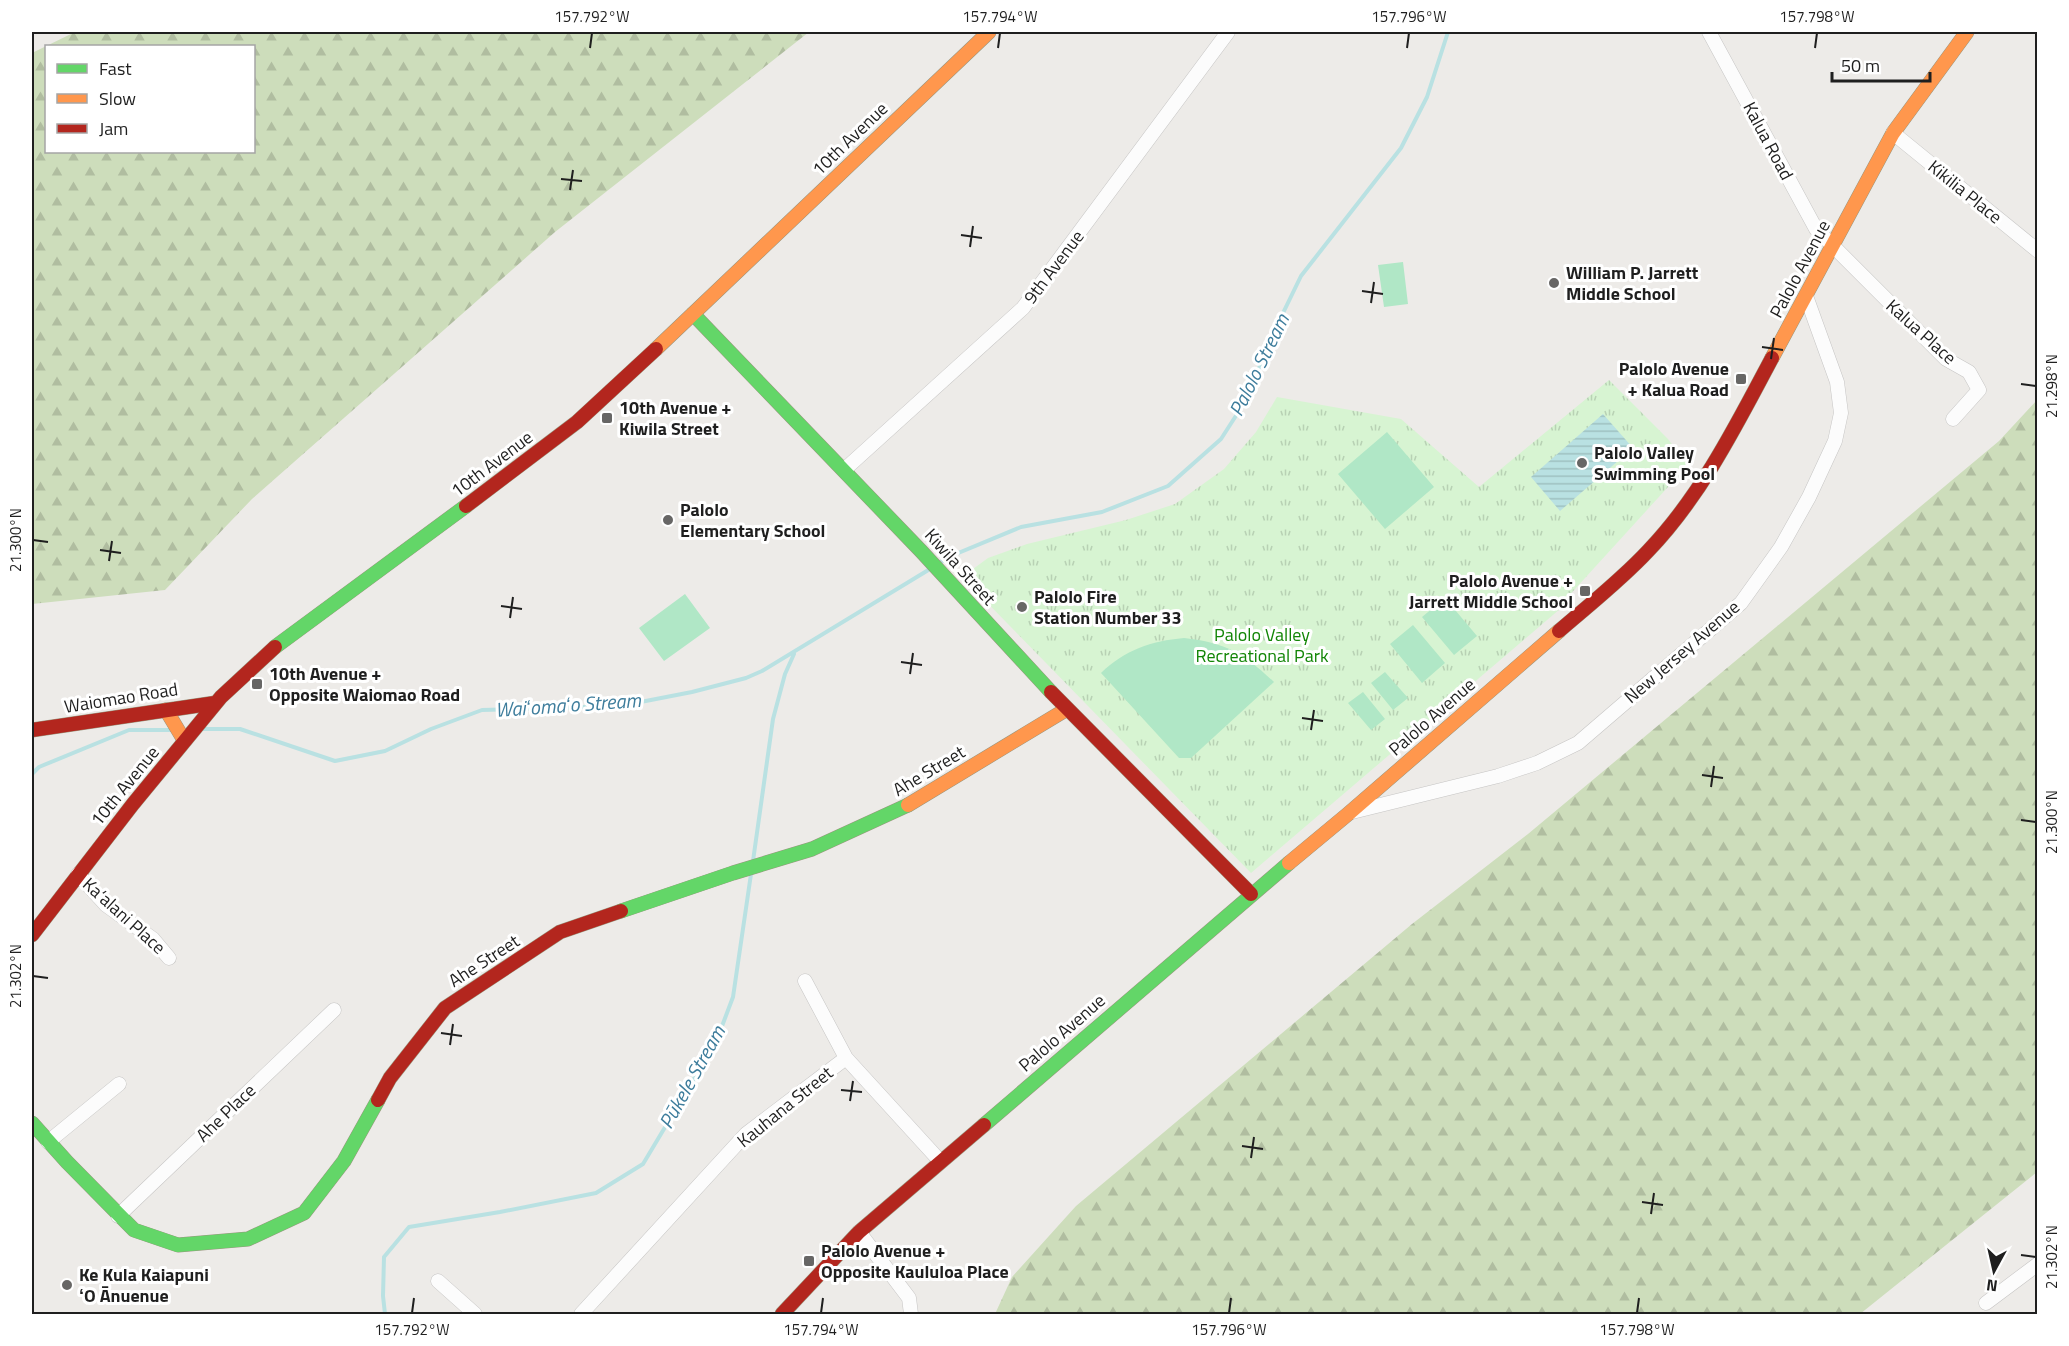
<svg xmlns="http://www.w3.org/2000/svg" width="2069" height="1346" viewBox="0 0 2069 1346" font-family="'Titillium Web',sans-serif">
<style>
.forest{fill:url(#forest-firs);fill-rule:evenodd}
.park{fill:url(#park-tufts)}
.pitch{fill:#b0e7c6}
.water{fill:url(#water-rules)}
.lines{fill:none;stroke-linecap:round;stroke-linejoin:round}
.stream{stroke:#b9e1e2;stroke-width:4}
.street-casing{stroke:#c6c5c4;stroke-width:15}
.fast-casing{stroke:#99967e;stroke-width:15}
.slow-casing{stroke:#99967e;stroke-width:15}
.jam-casing{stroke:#99967e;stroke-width:15}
.street{stroke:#fcfcfc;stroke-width:14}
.fast{stroke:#63d668;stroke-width:14}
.slow{stroke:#ff974d;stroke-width:14}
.jam{stroke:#b3261e;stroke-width:14}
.ticks{fill:none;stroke:#1f1f1f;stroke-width:2}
.poi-dot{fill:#676665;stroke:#fff;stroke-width:2}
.labels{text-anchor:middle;stroke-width:6;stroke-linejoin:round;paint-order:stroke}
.street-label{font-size:18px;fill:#1f1f1f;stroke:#fff}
.poi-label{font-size:18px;font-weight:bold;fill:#1f1f1f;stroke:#fff;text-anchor:start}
.park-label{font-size:18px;fill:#118505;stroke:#fff}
.water-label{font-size:20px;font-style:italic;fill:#3e7d9c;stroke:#fff}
.neatline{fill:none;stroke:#1f1f1f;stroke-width:2}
.ticks-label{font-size:15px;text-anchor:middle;fill:#1f1f1f}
</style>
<defs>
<pattern id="forest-firs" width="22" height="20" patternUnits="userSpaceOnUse" patternTransform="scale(1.5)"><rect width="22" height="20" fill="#cdddbb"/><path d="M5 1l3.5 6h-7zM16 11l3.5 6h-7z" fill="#b0bda0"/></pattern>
<pattern id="park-tufts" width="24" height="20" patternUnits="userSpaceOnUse" patternTransform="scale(1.5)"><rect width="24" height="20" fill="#d7f4d2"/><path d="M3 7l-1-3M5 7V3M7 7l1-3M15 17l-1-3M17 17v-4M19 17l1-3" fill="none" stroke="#b8d1b4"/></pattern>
<pattern id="water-rules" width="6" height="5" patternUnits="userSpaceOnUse" patternTransform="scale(1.5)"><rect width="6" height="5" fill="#b9e1e2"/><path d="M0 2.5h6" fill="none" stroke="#9fc1c1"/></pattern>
</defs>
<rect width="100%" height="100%" fill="#edebe8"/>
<!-- forest -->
<path class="forest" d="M75,32H809L555,232L252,499L165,590L32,604V53ZM46,46H254V152H46Z
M2037,400V1172L1860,1314H995L1012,1277L1076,1206L1412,924L1528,834L1999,441Z"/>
<!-- park -->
<path class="park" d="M1609,380L1668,439L1688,465L1565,600L1567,603L1251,873L962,577L988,558L1027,544L1126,520L1175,504L1224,469L1256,432L1277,397L1401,419L1479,487Z"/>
<!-- pitch -->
<path class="pitch" d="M1403,262L1408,304L1384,307L1378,265Z
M1387,432L1434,487L1385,529L1338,474Z
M685,594L710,628L664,661L639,628Z
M1445,598L1477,636L1454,655L1422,617Z
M1413,625L1445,663L1422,683L1390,644Z
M1184,638C1227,643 1243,653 1274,682L1191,758H1179L1101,673C1125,650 1151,641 1184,638Z
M1385,672L1408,698L1393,710L1371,683Z
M1363,692L1385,719L1371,730L1348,703Z"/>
<!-- water -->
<path class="water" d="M1603,414L1633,448L1560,511L1531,477Z"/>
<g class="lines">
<!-- stream -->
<path class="stream" d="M939,563L951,556L1021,527L1102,512L1168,486L1221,439L1248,397L1269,342L1301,276L1401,148L1427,97L1448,32
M203,729H240L335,761L385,751L431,729L482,710L620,706L692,692L746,678L762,671L930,569
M32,774L39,767L129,730H171
M753,861L773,719L785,674L794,654
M385,1314L383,1296L384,1257L409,1227L500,1212L596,1193L643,1164L716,1042L733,997L751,874"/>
<!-- street casing -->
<g class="street-casing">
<path id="street" d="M1709,32L1816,229L1946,359L1969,372L1979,390L1953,419
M1893,133L2038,251
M844,470L1023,308L1228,32
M1352,812L1498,776L1537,763L1578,743L1741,603L1781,547L1809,497L1835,441L1841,413L1837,382L1806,296
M78,874L106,905L153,939L169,958
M805,981L846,1058
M48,1142L119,1084
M118,1216L334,1010
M859,1232L909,1298L911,1314
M438,1281L475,1314
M1986,1303L2038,1264
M581,1314L746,1134L846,1058L940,1161"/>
</g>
<!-- fast casing -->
<g class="fast-casing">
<path id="fast" d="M693,314L921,551L1051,692
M275,647L466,506
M621,911L733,873L812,849L908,805
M32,1123L67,1162L134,1230L178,1245L248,1239L304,1213L344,1161L378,1100
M984,1125L1289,863"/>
</g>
<!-- slow casing -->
<g class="slow-casing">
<path id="slow" d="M656,349L989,32
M1772,358L1893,133L1967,32
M166,710L184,740
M908,805L1067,709
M1289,863L1348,814L1559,631"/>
</g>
<!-- jam casing -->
<g class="jam-casing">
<path id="jam" d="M466,506L577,422L656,349
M1559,631C1589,605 1621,580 1648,551C1701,496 1737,424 1772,358
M1051,692L1251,894
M32,730L215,703
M32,935L133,804L221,697L275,647
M378,1100L390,1078L445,1008L560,932L621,911
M782,1314L859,1232L984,1125"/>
</g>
<!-- street -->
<use href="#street" class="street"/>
<!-- fast -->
<use href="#fast" class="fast"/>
<!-- slow -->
<use href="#slow" class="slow"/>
<!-- jam -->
<use href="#jam" class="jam"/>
</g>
<!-- ticks -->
<path class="ticks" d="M590,48L592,33M998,48L1000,33M1407,48L1409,33M1815,48L1817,33M561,179L582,181M570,190L573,170M961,235L982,238M970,247L973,226M1362,291L1383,294M1371,303L1374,282M1762,347L1783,350M1771,359L1774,338M2021,384L2036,386M33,540L48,542M100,550L121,553M109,561L112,541M501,606L522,609M510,618L513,597M901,662L922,665M910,674L913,653M1302,718L1323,721M1311,730L1314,710M1702,775L1723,778M1711,787L1714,766M2021,820L2036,822M33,976L48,978M441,1033L462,1036M450,1045L453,1024M841,1090L862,1092M850,1101L853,1081M1242,1146L1263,1149M1251,1158L1254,1137M1642,1202L1663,1205M1651,1214L1654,1193M2021,1255L2036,1257M412,1313L414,1298M821,1313L823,1298M1229,1313L1231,1298M1637,1313L1639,1298"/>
<!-- markers -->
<g class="poi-dot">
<circle cx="1554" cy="283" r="6"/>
<rect x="1735" y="373" width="12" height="12" rx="3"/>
<rect x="601" y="412" width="12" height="12" rx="3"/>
<circle cx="1582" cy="463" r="6"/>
<circle cx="668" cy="520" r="6"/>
<rect x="1579" y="585" width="12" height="12" rx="3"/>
<circle cx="1022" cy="607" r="6"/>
<rect x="251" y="678" width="12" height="12" rx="3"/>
<rect x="803" y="1255" width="12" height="12" rx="3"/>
<circle cx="67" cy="1285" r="6"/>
</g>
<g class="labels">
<!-- street labels -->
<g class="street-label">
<text transform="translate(850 139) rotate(-44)" y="6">10th Avenue</text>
<text transform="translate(1768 141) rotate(62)" y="6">Kalua Road</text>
<text transform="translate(1965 192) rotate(39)" y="6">Kikilia Place</text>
<text transform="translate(1054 267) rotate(-53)" y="6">9th Avenue</text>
<text transform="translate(1800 269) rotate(-62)" y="6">Palolo Avenue</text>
<text transform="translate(1921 332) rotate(42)" y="6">Kalua Place</text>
<text transform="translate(492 464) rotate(-37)" y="6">10th Avenue</text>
<text transform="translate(960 567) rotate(48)" y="6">Kiwila Street</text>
<text transform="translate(1682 652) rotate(-41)" y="6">New Jersey Avenue</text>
<text transform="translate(121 698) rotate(-9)" y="6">Waiomao Road</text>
<text transform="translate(1432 717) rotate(-41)" y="6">Palolo Avenue</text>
<text transform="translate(929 771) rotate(-31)" y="6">Ahe Street</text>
<text transform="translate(125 786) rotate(-51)" y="6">10th Avenue</text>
<text transform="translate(124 916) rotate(42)" y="6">Ka‘alani Place</text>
<text transform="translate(484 961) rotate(-33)" y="6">Ahe Street</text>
<text transform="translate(1062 1033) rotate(-41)" y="6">Palolo Avenue</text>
<text transform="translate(785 1107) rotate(-39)" y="6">Kauhana Street</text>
<text transform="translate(226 1113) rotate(-44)" y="6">Ahe Place</text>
</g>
<!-- poi labels -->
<g class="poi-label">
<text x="1566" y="279">William P. Jarrett<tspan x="1566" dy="21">Middle School</tspan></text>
<text x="1729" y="375" text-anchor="end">Palolo Avenue<tspan x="1729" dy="21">+ Kalua Road</tspan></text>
<text x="619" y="414">10th Avenue +<tspan x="619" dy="21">Kiwila Street</tspan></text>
<text x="1594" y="459">Palolo Valley<tspan x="1594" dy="21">Swimming Pool</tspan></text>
<text x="680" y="516">Palolo<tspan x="680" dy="21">Elementary School</tspan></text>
<text x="1573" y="587" text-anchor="end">Palolo Avenue +<tspan x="1573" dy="21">Jarrett Middle School</tspan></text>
<text x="1034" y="603">Palolo Fire<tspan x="1034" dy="21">Station Number 33</tspan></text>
<text x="269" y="680">10th Avenue +<tspan x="269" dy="21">Opposite Waiomao Road</tspan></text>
<text x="821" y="1257">Palolo Avenue +<tspan x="821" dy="21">Opposite Kaululoa Place</tspan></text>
<text x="79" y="1281">Ke Kula Kaiapuni<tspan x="79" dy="21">ʻO Ānuenue</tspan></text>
</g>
<!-- park labels -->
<g class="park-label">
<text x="1262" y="641">Palolo Valley<tspan x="1262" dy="21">Recreational Park</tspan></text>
</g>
<!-- water labels -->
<g class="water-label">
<text transform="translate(1259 365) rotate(-64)" y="7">Palolo Stream</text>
<text transform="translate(568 705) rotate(-4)" y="7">Waiʻomaʻo Stream</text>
<text transform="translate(692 1077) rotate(-61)" y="7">Pūkele Stream</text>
</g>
</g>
<!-- border -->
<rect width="2069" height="1346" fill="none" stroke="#ffffff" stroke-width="66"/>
<!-- legend -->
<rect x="45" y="45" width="210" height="108" fill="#ffffff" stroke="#a5a5a5" stroke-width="1.5"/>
<rect x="57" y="64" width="30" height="9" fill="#63d668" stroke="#a5a5a5" stroke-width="1.5"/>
<text x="99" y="75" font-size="18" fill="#1f1f1f">Fast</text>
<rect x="57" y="94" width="30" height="9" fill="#ff974d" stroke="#a5a5a5" stroke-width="1.5"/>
<text x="99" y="105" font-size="18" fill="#1f1f1f">Slow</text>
<rect x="57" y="124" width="30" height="9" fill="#b3261e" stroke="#a5a5a5" stroke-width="1.5"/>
<text x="99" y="135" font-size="18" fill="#1f1f1f">Jam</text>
<!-- north arrow -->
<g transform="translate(1994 1271) rotate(188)" stroke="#ffffff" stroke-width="4.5" paint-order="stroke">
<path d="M0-4.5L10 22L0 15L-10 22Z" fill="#1f1f1f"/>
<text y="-9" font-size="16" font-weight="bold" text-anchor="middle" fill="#1f1f1f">N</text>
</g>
<!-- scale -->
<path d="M1832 72v9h98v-9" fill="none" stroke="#1f1f1f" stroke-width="3"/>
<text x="1841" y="72" font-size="18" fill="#1f1f1f" stroke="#ffffff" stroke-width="4.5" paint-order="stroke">50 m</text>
<rect x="33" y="33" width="2003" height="1280" class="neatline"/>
<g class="ticks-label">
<text x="592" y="22">157.792°W</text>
<text x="1000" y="22">157.794°W</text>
<text x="1409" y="22">157.796°W</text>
<text x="1817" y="22">157.798°W</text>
<text transform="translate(2052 386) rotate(-90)" y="5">21.298°N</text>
<text transform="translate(16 540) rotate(-90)" y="5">21.300°N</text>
<text transform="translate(2052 822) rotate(-90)" y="5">21.300°N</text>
<text transform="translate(16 976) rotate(-90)" y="5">21.302°N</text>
<text transform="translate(2052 1257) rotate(-90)" y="5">21.302°N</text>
<text x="412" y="1335">157.792°W</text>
<text x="821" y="1335">157.794°W</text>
<text x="1229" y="1335">157.796°W</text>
<text x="1637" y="1335">157.798°W</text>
</g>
</svg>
